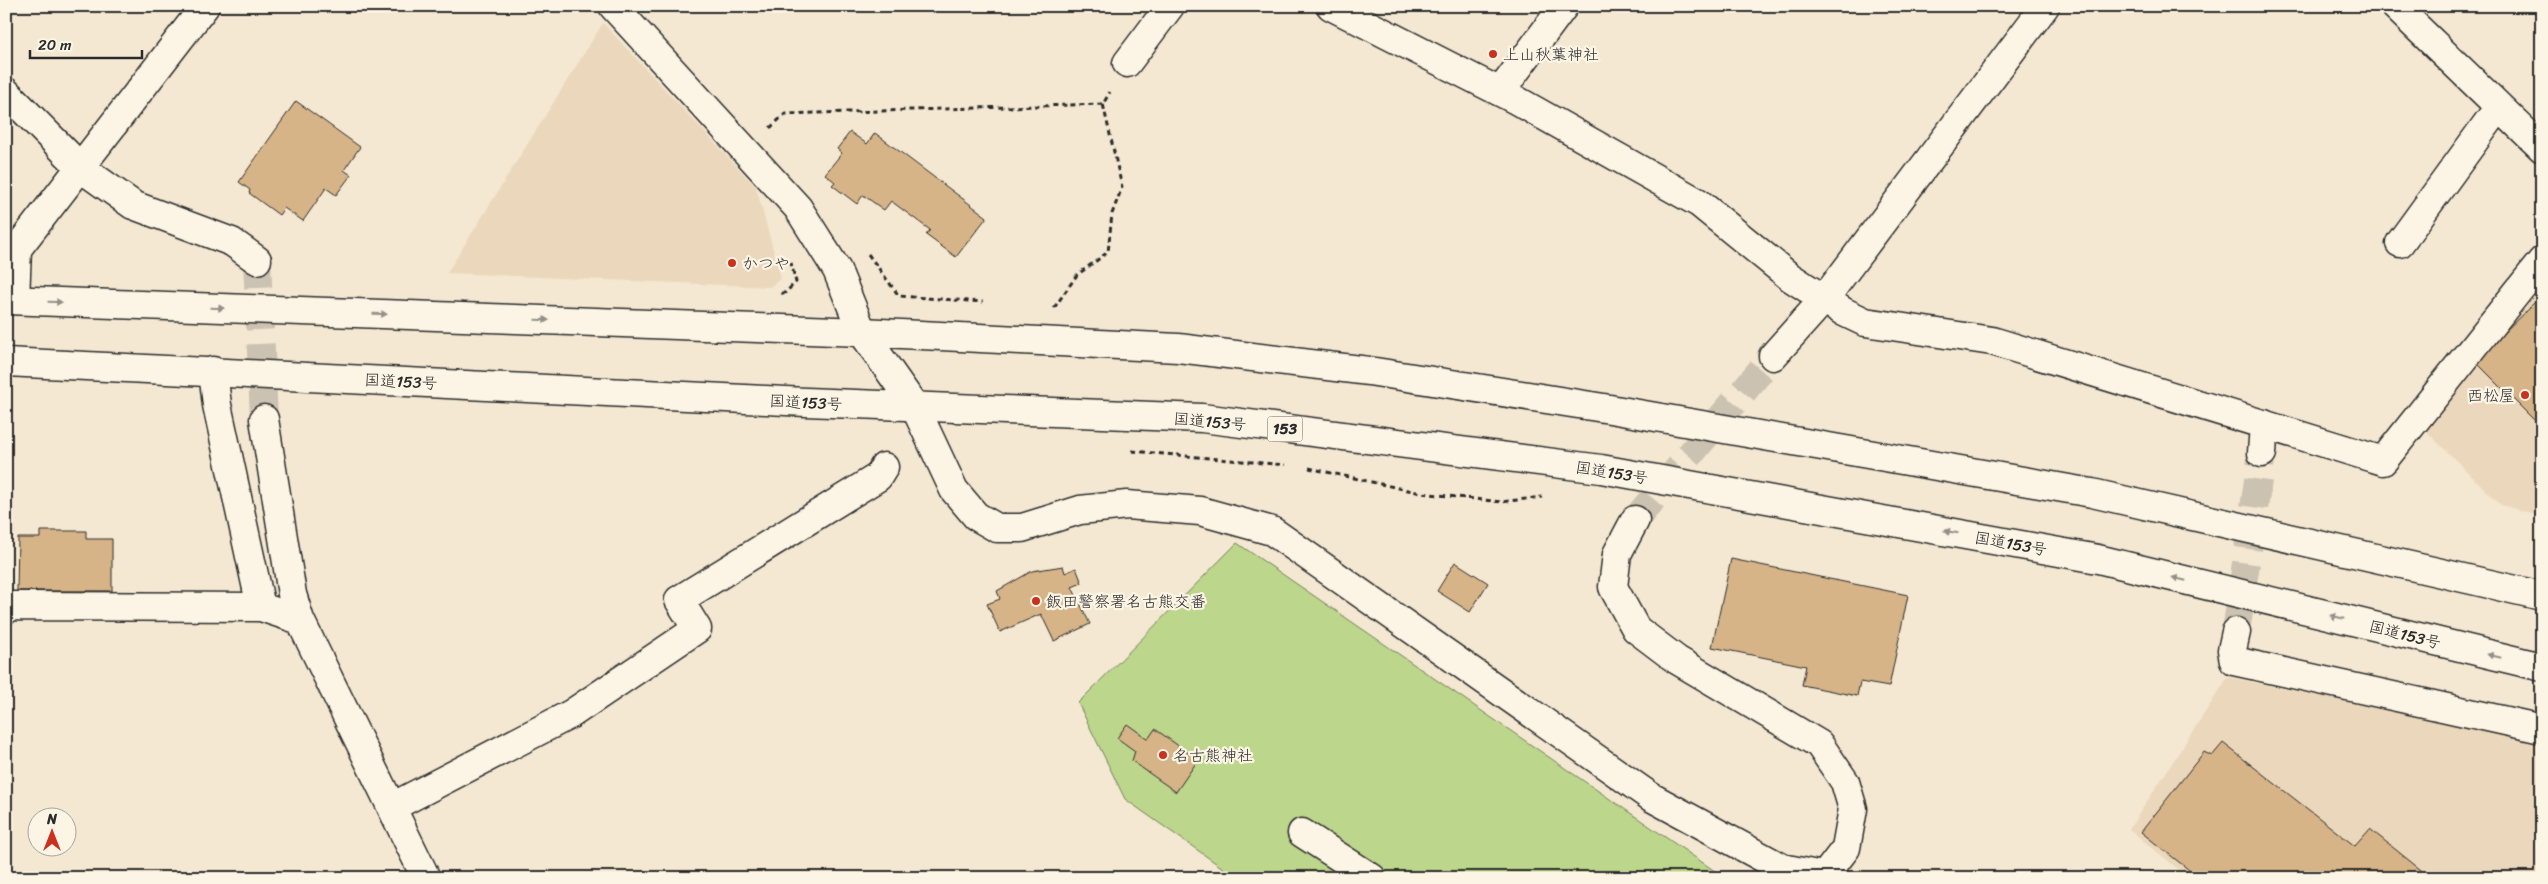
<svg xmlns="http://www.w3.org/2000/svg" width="2548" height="884" viewBox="0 0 2548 884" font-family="Sriracha,'Klee One',sans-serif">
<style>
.built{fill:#ebd8bc}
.green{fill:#bcd68c;stroke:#74805c}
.building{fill:#d6b488;stroke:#2b2b2b}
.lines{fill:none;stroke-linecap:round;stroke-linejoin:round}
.minor-tunnel{stroke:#ccc2b1;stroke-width:28;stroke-dasharray:28 14;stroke-linecap:butt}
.minor-casing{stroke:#2b2b2b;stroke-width:31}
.highway-casing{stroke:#2b2b2b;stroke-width:31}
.path{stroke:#2b2b2b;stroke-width:3;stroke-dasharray:5 4;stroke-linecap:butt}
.minor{stroke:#fcf5e5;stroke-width:28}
.highway{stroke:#fcf5e5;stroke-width:28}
.oneway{fill:#949088}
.poi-dot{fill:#c8321e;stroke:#fcf5e5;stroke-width:2}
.labels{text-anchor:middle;stroke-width:4.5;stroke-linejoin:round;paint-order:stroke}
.shield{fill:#fcf5e5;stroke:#6a6863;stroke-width:1}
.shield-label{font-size:15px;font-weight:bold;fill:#2b2b2b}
.poi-label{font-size:16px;fill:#2b2b2b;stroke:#fcf5e5;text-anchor:start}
.street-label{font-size:16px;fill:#2b2b2b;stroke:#fcf5e5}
</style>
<rect width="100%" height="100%" fill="#f4e8d2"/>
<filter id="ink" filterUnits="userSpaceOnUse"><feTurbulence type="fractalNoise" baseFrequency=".02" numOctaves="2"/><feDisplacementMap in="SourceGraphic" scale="10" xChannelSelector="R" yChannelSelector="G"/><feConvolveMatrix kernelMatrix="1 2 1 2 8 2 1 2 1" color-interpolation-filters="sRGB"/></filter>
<g filter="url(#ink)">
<!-- built -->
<path class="built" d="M603,23L756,187L781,278L770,287L447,273Z
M2542,287V516L2501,505L2424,429Z
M2228,677L2542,742V878H2189L2129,829Z"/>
<!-- green -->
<path class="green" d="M1237,543L1725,878H1237L1125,799L1078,703Z"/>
<!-- building -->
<path class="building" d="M296,101L360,147L344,170L351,175L336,195L326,188L303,221L284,208L279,215L249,193L250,190L239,182Z
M850,132L867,144L875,133L987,217L956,257L926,235L930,230L891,201L884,210L863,195L857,204L832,185L835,182L825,174L842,153L837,149Z
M2542,295V428L2475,361Z
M40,531H86V539H112V591H17L18,538H40Z
M1731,559L1908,595L1889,687L1860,682L1857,696L1802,685L1806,666L1712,647Z
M1455,562L1488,583L1470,612L1437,591Z
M1063,566L1065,573L1076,568L1082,583L1072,587L1090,624L1054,641L1041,614L1000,632L987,604L1000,599L997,591L1032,571Z
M1127,724L1148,739L1155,729L1198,760L1176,792L1132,761L1135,751L1117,738Z
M2223,743L2355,846L2370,829L2431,878H2199L2141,832L2204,752L2212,756Z"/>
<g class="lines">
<!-- minor-tunnel -->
<path class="minor-tunnel" d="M257,260L264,419
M1635,520L1773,356
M2236,632L2262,453"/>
<!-- minor casing -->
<g class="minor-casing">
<path id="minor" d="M613,6L798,208L837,270L862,332L915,407L954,490L976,516L997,528H1022L1080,510L1127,505L1200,511L1272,531L1651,797L1782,868L1832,878
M1331,6L1516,100L1699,203L1790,277L1844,312L1865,322L1992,341L2383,461L2542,261
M2395,6L2542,148
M1127,63L1170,6
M6,92L81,168L133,205L232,242L257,260
M1500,92L1564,6
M2400,243L2499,107
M15,300L17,249L205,6
M1773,356L1825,298L2045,6
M213,371L217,405L261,607
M264,419L292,594L300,620L426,878
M2262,453L2264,424
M1635,520L1617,554L1613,587L1636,629L1677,660L1819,744L1845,782L1853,809L1846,848L1823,878
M6,609L14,606L261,607L300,620
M2236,632L2232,650L2234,661L2542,729
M392,807L571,714L697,629L679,600L878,477L884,467
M1302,833L1372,878"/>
</g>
<!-- highway casing -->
<g class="highway-casing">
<path id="highway" d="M6,300L862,332L1178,348L1369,371L1610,409L2092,493L2542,596
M6,362L806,402L1202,418L1601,469L2098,559L2542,667"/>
</g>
<!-- path -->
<path class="path" d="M770,128L785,114L1103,104
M868,254L899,296L983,302
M781,293H785L796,282L791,263
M1054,308L1077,275L1108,252L1112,214L1122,187L1103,104L1110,92
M1132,451L1285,465
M1309,468L1421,493L1501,502L1542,497"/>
<!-- minor -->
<use href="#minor" class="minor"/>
<!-- highway -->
<use href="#highway" class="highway"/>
</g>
<!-- one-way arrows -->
<defs><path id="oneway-solid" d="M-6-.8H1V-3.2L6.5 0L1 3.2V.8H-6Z" transform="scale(1.25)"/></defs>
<g class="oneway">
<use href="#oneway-solid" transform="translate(55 302) rotate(2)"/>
<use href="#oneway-solid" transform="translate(217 308) rotate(2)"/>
<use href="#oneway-solid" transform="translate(380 314) rotate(2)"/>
<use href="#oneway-solid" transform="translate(542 320) rotate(2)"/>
<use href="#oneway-solid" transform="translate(1951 532) rotate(-170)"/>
<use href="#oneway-solid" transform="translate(2179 579) rotate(-166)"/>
<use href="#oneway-solid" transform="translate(2337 617) rotate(-166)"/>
<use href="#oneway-solid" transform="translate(2494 656) rotate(-166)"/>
</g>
</g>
<!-- markers -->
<g class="poi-dot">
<circle cx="1493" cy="54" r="5"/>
<circle cx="732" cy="263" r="5"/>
<circle cx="2525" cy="395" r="5"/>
<circle cx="1036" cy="601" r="5"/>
<circle cx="1163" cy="755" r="5"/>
</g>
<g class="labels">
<!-- shield labels -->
<rect class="shield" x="1267.5" y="416.5" width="35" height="25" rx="4"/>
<g class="shield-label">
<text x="1285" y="434">153</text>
</g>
<!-- poi labels -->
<g class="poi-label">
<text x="1503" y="60">上山秋葉神社</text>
<text x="742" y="269">かつや</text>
<text x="2515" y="401" text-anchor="end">西松屋</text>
<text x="1046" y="607">飯田警察署名古熊交番</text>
<text x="1173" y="761">名古熊神社</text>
</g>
<!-- street labels -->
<g class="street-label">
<text transform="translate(401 381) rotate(3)" y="6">国道153号</text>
<text transform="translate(806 402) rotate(3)" y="6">国道153号</text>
<text transform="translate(1210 421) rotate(5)" y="6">国道153号</text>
<text transform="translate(1612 472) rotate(9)" y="6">国道153号</text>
<text transform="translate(2011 543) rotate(10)" y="6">国道153号</text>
<text transform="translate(2405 634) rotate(14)" y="6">国道153号</text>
</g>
</g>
<!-- margin -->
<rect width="2548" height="884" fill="none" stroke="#fcf5e5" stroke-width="25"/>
<rect x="12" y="12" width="2523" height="859" fill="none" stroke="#2b2b2b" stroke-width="2" filter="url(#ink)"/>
<!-- north arrow -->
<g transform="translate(52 832)"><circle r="24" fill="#fcf5e5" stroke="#a8a49b"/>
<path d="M0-4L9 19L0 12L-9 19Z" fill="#c8321e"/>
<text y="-8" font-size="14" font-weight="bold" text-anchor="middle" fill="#2b2b2b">N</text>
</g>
<!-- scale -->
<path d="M30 50v8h112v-8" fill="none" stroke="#2b2b2b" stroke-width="2.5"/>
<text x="38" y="50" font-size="15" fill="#2b2b2b" stroke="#fcf5e5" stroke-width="4" paint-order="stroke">20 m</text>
</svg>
